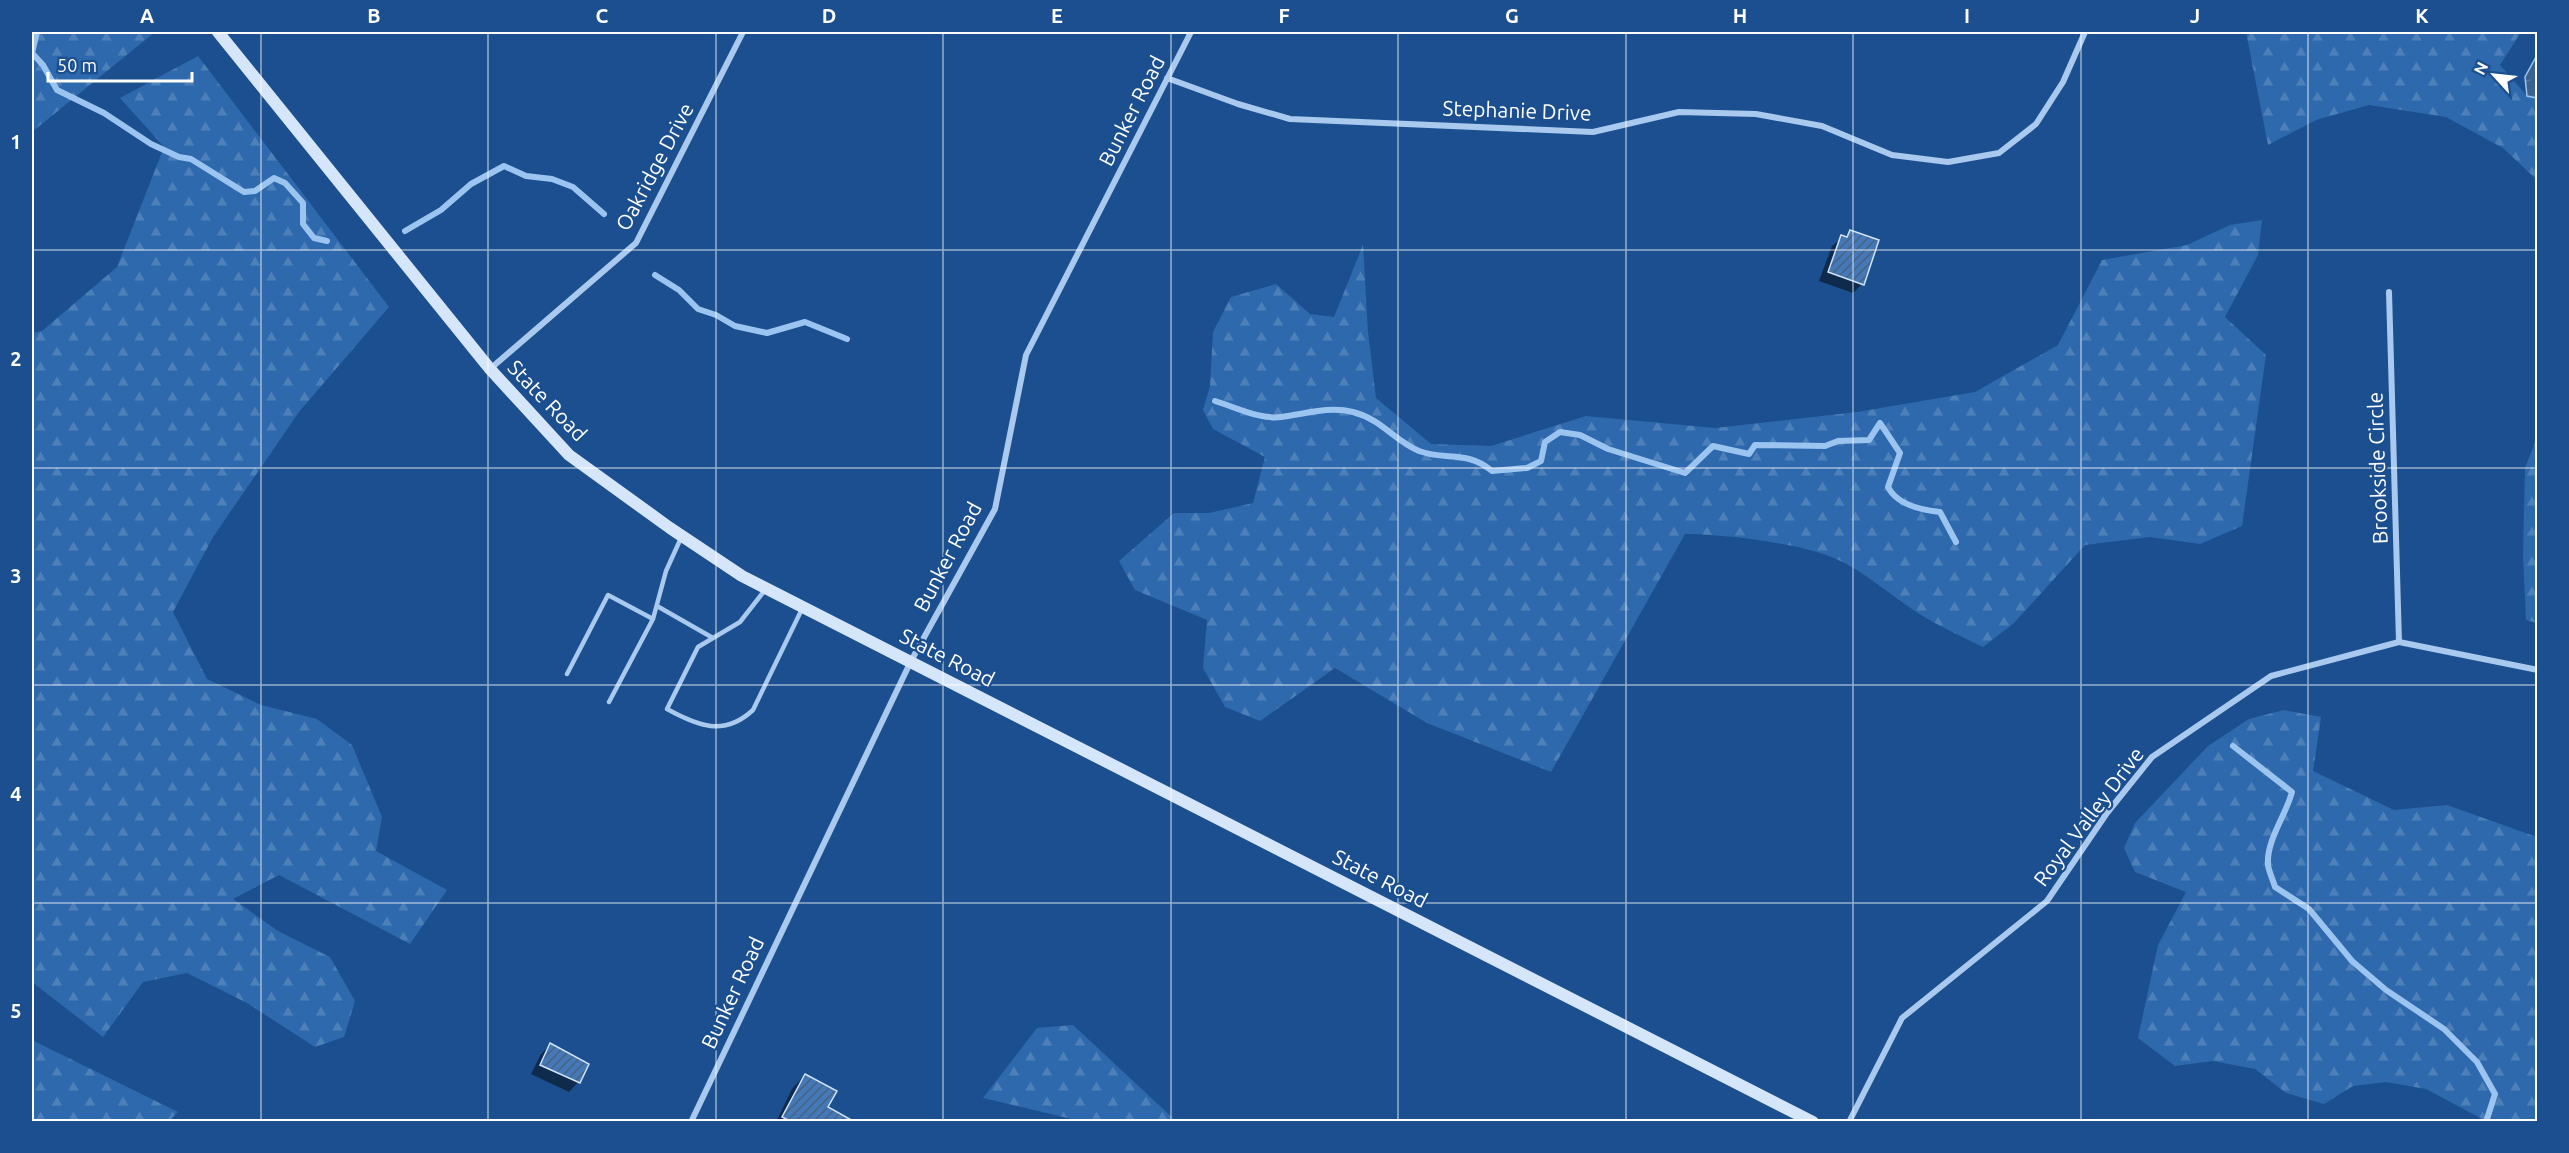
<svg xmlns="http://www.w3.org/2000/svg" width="2569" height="1153" viewBox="0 0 2569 1153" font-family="Ubuntu,sans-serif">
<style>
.forest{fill:url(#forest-firs)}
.water{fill:url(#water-ripples);stroke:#9cc4f0;stroke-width:1.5}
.shadow{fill:#0007}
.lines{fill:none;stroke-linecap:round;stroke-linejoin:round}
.stream{stroke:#9cc4f0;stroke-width:6}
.building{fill:url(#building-hatch);stroke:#cfe3fa;stroke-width:1.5}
.lane{stroke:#a9c9ee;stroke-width:4.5}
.street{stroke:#a9c9ee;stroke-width:6}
.secondary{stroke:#d6e6fa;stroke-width:12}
.grid{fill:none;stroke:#fff;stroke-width:1.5;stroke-opacity:0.55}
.labels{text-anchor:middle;stroke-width:4.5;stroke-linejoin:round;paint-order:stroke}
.street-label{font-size:21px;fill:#fff;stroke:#1b4f8f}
.neatline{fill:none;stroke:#fff;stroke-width:2}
.grid-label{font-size:20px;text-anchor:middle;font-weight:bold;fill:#fff}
</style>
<defs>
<pattern id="forest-firs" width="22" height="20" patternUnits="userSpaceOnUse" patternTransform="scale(1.5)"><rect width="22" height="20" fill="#2e69ad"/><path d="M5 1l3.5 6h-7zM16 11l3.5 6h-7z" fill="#4d80b9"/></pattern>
<pattern id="water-ripples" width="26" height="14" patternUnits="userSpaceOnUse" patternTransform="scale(1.5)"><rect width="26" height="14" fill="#3c6290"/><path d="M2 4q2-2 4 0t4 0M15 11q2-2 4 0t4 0" fill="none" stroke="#597aa1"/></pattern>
<pattern id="building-hatch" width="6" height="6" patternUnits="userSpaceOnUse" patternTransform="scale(1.5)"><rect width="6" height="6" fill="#4478b7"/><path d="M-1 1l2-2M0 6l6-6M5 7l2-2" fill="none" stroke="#486282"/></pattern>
</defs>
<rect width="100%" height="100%" fill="#1b4f8f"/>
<!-- forest -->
<path class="forest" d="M32,32H155L32,132Z
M2246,32H2521L2500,65L2527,96L2537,98V180L2503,148L2446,117L2369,105L2316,120L2268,145Z
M198,56L389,307L299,412L213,537L173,612L207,679L261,705L317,719L352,745L382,817L376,851L447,890L410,944L279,875L233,899L278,931L330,957L355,1001L344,1037L315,1047L247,1003L187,973L143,982L103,1037L32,982V333L42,331L117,267L164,147L120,98Z
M2262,220L2258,255L2225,317L2266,355L2242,526L2200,544L2150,537L2085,545L2013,624L1983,647C1961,636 1938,626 1918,613C1890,595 1864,571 1834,558C1799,543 1723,534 1685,534L1551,772L1427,723L1335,668L1260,721L1225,707L1203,668L1207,620L1135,590L1119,561L1174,513H1209L1253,503L1265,457L1213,429L1203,410L1210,386L1213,332L1231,297L1276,284L1310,314L1334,317L1363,245L1368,332L1376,398L1431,444L1491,446L1586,416L1715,428L1857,412L1975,392L2058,345L2102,260L2187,245L2230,225Z
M2537,437L2538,623H2537L2526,620L2523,555L2525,468Z
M2284,710L2321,717L2313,771L2394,810L2447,805L2537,837V1121H2486L2426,1089L2386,1082L2353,1086L2324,1104L2286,1093L2255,1069L2213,1061L2175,1066L2138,1038L2158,945L2186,892L2135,872L2124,848L2135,823L2208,746L2249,719Z
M1073,1025L1176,1121H1073L1072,1119L983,1098L1037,1028Z
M32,1040L178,1112L169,1121H32Z"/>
<!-- water -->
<path class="water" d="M2537,55V98L2527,96L2525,77Z"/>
<!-- shadow -->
<path class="shadow" d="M1850,232L1862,284L1853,293L1819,281L1832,246Z
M550,1045L578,1082L569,1092L531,1074L541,1054Z
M805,1075L826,1108L835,1122H776L792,1089Z"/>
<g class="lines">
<!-- stream -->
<path class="stream" d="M37,32L32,53L43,65L57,90L104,113L151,144L179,157L191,159L244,192L255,191L274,178L285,183L303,203V224L314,238L327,241
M405,231L441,210L471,184L504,166L526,176L552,179L573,187L604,214
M655,275L679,290L698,309L716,315L735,326L767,333L805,322L847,339
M1215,401C1235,407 1260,420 1281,417C1306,414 1328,406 1353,412C1383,420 1393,440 1419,451C1446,461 1467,450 1492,471L1527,468L1541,461L1545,442L1560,432L1580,435L1608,449L1685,473L1713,446L1749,454L1755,445L1825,446L1838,441L1869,440L1880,423L1900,453L1888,487C1897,505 1921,510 1940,512L1956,542
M2233,746L2292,792C2286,815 2266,841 2268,865C2269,872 2273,880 2275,887L2309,909L2352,961L2386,990L2444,1029L2477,1062L2495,1094L2486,1122"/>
</g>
<!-- building -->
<path class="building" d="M1850,230L1879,240L1864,285L1828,272L1841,235L1847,237Z
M550,1043L589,1064L580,1083L540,1065Z
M805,1074L837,1091L828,1107L855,1122H792L782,1117Z"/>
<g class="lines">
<!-- lane -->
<path class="lane" d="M765,590L740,622L698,647L667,709C698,726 724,737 753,710L802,609
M657,606L713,638
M567,674L608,595L653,619
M609,702L653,619L666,571L681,538"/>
<!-- street -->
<path class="street" d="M1167,78L1238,104L1290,119L1593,132L1679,112L1756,114L1822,126L1892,155L1948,162L1999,153L2036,124L2063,82L2085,32
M2389,292L2399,642
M490,369L636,243L743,32
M691,1122L911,661L995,509L1026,355L1191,32
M1849,1122L1902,1018L2047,901L2107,813L2152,757L2271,676L2399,642L2538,670"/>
<!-- secondary -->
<path class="secondary" d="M218,32L490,369L569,455L670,528L742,576L1813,1122"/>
</g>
<!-- grid -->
<path class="grid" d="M261,32V1122M488,32V1122M716,32V1122M943,32V1122M1171,32V1122M1398,32V1122M1626,32V1122M1853,32V1122M2081,32V1122M2308,32V1122M32,250H2538M32,468H2538M32,685H2538M32,903H2538"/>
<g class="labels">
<!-- street labels -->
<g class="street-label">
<text transform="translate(1132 111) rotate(-63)" y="7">Bunker Road</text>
<text transform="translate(1517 111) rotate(2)" y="7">Stephanie Drive</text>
<text transform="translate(655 167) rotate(-62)" y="7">Oakridge Drive</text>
<text transform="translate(547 401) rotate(46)" y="7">State Road</text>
<text transform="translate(2378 468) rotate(-92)" y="7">Brookside Circle</text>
<text transform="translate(948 557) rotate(-62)" y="7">Bunker Road</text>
<text transform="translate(947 658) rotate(27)" y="7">State Road</text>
<text transform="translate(2089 817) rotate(-53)" y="7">Royal Valley Drive</text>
<text transform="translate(1380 879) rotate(27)" y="7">State Road</text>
<text transform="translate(733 993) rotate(-65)" y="7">Bunker Road</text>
</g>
</g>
<!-- border -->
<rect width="2569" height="1153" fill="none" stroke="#1b4f8f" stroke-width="66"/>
<!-- north arrow -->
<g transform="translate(2494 75) rotate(297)" stroke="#1b4f8f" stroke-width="4.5" paint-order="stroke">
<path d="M0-4.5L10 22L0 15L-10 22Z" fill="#ffffff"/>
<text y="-9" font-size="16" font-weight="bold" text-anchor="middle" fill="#ffffff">N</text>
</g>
<!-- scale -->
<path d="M48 72v9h144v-9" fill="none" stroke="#ffffff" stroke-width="3"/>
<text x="57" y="72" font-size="18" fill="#ffffff" stroke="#1b4f8f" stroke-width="4.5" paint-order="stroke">50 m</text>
<rect x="33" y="33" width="2503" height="1087" class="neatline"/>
<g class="grid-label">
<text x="147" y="23">A</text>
<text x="374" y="23">B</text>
<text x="602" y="23">C</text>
<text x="829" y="23">D</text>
<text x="1057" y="23">E</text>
<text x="1284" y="23">F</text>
<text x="1512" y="23">G</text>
<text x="1740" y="23">H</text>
<text x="1967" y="23">I</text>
<text x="2195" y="23">J</text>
<text x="2422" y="23">K</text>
<text x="16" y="149">1</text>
<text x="16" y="366">2</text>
<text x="16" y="583">3</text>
<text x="16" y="801">4</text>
<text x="16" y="1018">5</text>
</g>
</svg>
